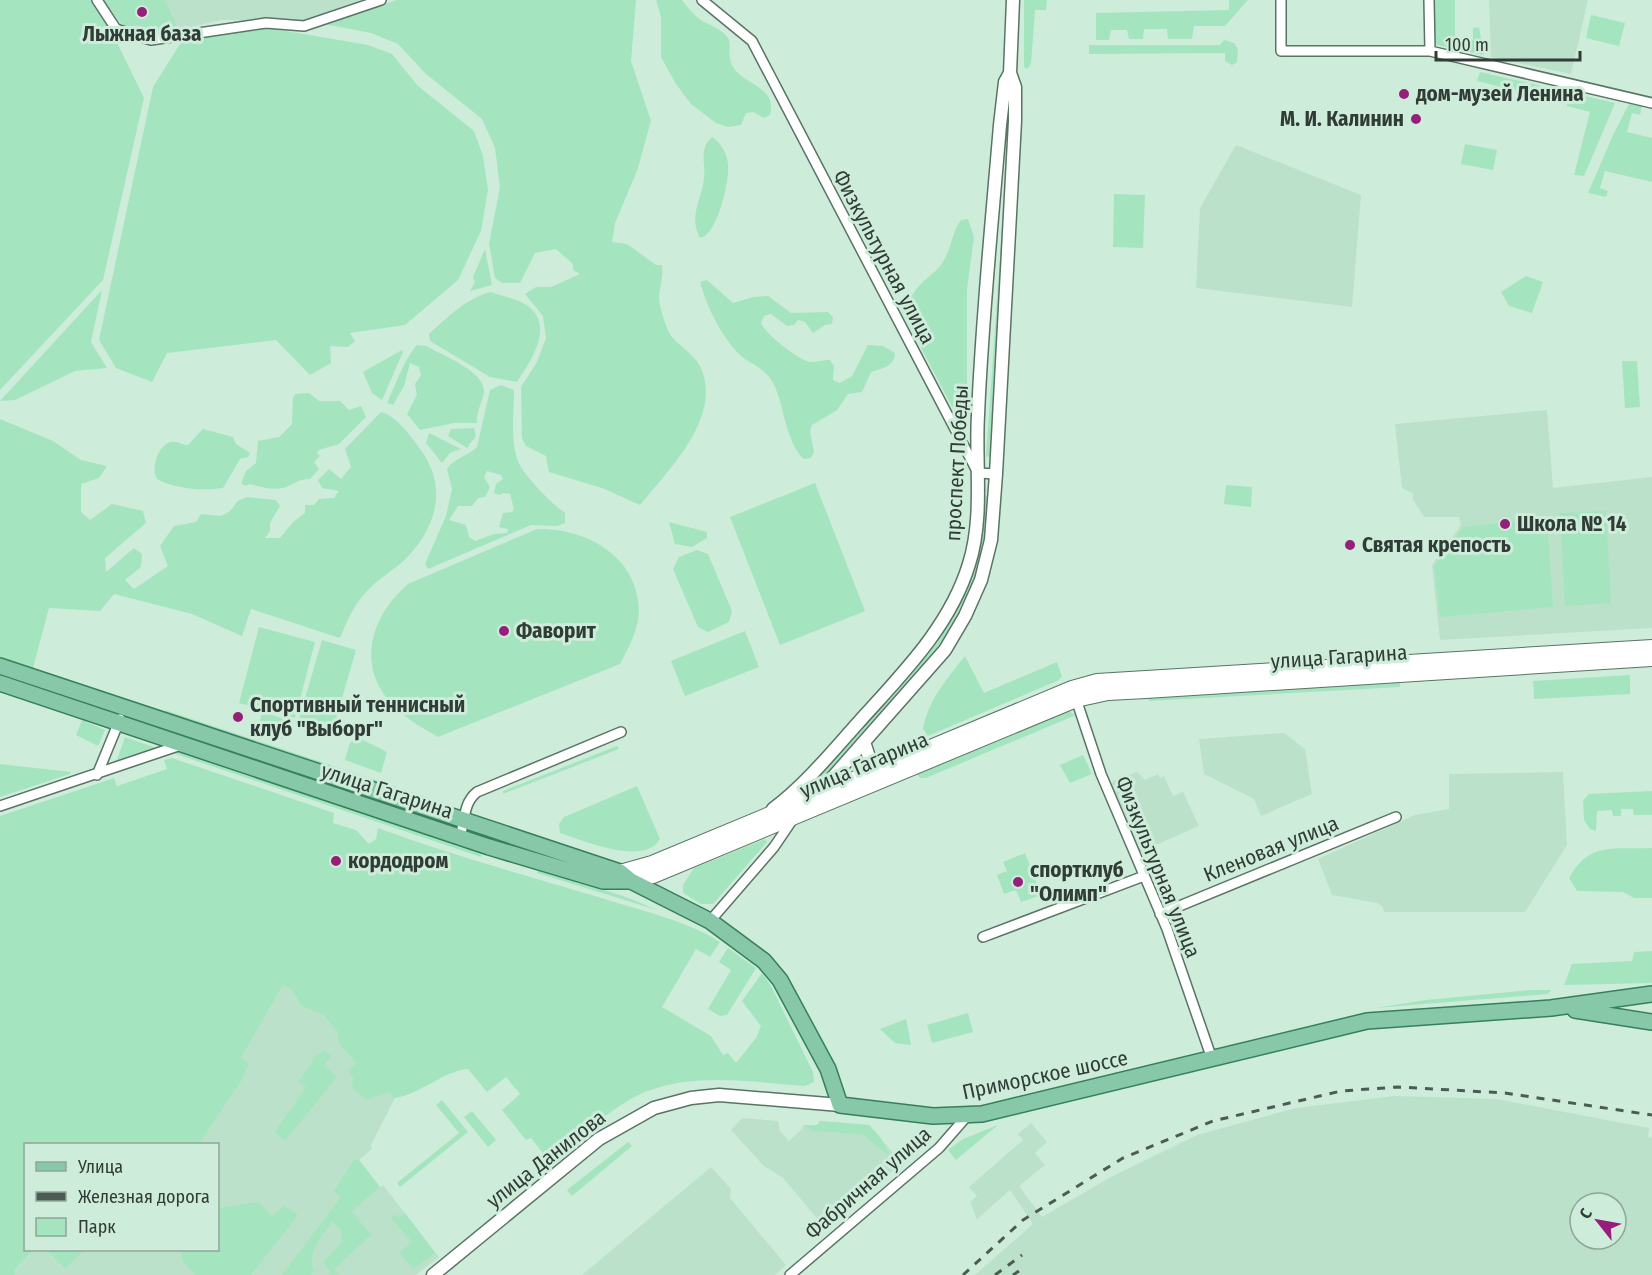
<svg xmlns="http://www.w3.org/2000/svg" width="1652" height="1275" viewBox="0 0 1652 1275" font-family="'Fira Sans Condensed',sans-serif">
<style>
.built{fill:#bce1cb;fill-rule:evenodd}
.green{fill:#a4e5bf;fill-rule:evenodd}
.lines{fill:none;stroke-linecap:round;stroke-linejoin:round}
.minor-casing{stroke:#597364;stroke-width:12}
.tertiary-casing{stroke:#597364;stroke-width:15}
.secondary-casing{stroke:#597364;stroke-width:16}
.primary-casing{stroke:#35805b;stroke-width:18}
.minor{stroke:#fff;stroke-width:9}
.tertiary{stroke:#fff;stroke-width:12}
.secondary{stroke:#fff;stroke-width:14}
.primary{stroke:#87c8a9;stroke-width:15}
.rail{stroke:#4d5c53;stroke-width:3;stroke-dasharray:8 8;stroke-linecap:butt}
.poi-dot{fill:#951f7b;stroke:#ceecda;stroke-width:2}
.labels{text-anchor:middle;stroke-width:6;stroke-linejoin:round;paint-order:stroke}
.poi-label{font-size:21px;font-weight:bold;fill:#303c35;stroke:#ceecda;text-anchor:start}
.street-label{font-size:21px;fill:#303c35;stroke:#ceecda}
</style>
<rect width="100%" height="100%" fill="#ceecda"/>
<!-- built -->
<path class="built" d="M165,0H361L302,21L221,20L179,30Z
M1489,0H1588L1571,74L1491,57Z
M1236,145L1361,195L1352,307L1196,288L1200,208Z
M1547,410L1553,488L1652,477V628L1440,640L1432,565L1461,525L1459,517H1424L1412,498L1414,494L1402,488L1395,424Z
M1284,733L1305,749L1312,794L1261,816L1254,799L1204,774L1199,739Z
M1137,772L1145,780L1158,774L1160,778L1164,776L1173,796L1183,792L1199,826L1140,852L1112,785L1113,781Z
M1563,772L1567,845L1525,912H1384L1383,907L1377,903L1332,895L1318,859L1415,815L1449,809V774Z
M283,985L292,990L301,1006L323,1015L337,1031L339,1044L356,1063L353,1078L367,1100L389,1093L395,1098L371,1145L372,1149L359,1160L380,1187L383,1185L439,1257L416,1275H15L14,1270L33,1250H46L65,1269L85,1250H218V1144H199L241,1082V1058Z
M1394,1096L1497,1099L1649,1128L1648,1137L1652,1138V1275H975L1033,1224L1010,1190L977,1219L970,1202L977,1196L969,1187L1023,1140L1018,1134L1031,1123L1047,1142L1035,1153L1045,1165L1019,1186L1042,1217L1111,1177L1197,1135L1296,1108ZM1580,1203H1616V1239H1580Z
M742,1118L778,1121L780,1131L789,1141L802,1129L803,1125H817L820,1121L869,1125L902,1163L826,1229L783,1178L764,1166L731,1130Z
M711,1167L731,1189L730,1198L786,1265L775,1275H582Z"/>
<!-- green -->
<path class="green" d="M0,0H91L112,32L144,98L103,280L0,390Z
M104,0H165L179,30L149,33L121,24Z
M397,0H636L631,61L651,121L637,171L615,223L612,242L627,244L656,265H662C663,279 660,285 659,297C659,305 664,320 667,328C672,343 692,351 700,366C724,416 669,469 640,505L602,488L549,472L546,456L526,446L522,438L521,387L537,362L546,338L543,316L525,294L536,287H551L580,274L573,270V264L556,249L535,253L520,283H502L495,278L489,244L500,187L495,148L482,119L426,74L398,44L371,33L324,24Z
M656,0H682C687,7 694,15 701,20C709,25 723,30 728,38C733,45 724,59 737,72C750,86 777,89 770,115L764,118L753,112L746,113L741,125L728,127L716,123L691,104L676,84L661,57V17Z
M1024,0H1047L1046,10H1035L1031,64L1027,69L1024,67Z
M1229,0H1248L1225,26H1194L1192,39H1168L1167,29H1144L1143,39H1129L1127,30H1111L1109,40H1096V13L1229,10Z
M1433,0H1455V40H1473V28L1479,27L1484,55L1437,45L1433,34Z
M1591,15L1625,23L1619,46L1586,38Z
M268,28L368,45L392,54L418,86L474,131L483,156L488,190L481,231L458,280L405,325L350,333L355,341L348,347L330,346L331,363L310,375L276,340L167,353L152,382L116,368L99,340L153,87L182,41Z
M1224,40L1234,43L1238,49L1237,62L1232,65L1225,61V53L1089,54V45H1220Z
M1480,72L1615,103L1584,176L1574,175L1590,112L1567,106V103L1477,81Z
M1630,102L1642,105L1640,115L1632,113L1627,132L1652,138V182L1605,171L1600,188L1608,191L1606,197L1588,193L1614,133Z
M1009,126L1013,127L991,456L986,457Z
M712,137C721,143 727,153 728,164C730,180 717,236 700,238C688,215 702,200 704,178C706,162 698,150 712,137Z
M1465,144L1497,150L1493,170L1461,164Z
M1114,194L1145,195L1143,248L1113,247Z
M968,219L974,237L967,289V406L960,416L955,412L902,312C908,303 913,292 920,285C929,275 939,271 945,258C952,246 952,232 961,220Z
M485,249L492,285L470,291L475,282L473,277Z
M1526,276L1543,282L1532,313L1509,306L1501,292Z
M707,280L733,303L753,297L768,296L791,313L828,312L833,317L832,324L825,325L813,333L805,322L798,320L794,325L787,326L771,314L764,316L761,323C765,334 800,361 810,362C817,362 823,360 830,360L834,366L833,380L840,383L852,376L868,345L883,346L895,353C894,367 883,368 871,372L862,392L848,394L837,410L812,425L810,431L814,452L811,458L804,459C784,442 785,400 770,378C762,367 749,363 740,355C721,336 707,307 700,282Z
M102,290L91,342L107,368L75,371L15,400L0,401Z
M491,292C502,296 513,298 523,303C558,322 531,361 517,382L490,377L430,341L429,334C448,317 466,298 491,292Z
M417,345L426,346C442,355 484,371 484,391C483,402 476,411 477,423H454L420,430L407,414L417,395L415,384L421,375L419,367L410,363L404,386L393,405L387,403C395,386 405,358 417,345Z
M402,350L403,352L382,400L372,393L363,372Z
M1622,361H1637L1640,407L1625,408Z
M501,385L514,390C514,412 510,440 518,461C523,475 552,504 565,513V523L557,526L531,525L428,569L425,564L446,516L452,489L447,469C455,457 467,457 477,447L490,390ZM487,471L501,475L503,479L496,484L494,493L500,495L503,493L510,494L514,509L512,512L503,513L499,527L508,529L507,533L494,534L475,541L469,537L466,525L449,520L458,506H472L478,498L485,497L490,487L484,477Z
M309,393L319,401H340L349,410L361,406L366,417L339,444L319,450L317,453L320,456L314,462L319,469L310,479C297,479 294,485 283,488C273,490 260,487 250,484L245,486L241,483L246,471L256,463L258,441L279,437L292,424L293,398L295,394Z
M381,412C396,416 409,434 418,446C450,486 437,531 400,564C389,573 377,580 368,590C354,604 347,621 340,638L251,609L242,636L192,614L114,594L100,611L49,608L33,668L0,657V419L53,441L81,460L107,466L99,478L81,484V512L90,520L112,504L143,511L146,523L105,558L106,572L134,548L142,554L141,567L125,580L134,589L168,566L160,546L174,526L196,522L201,514L221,516L230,511L238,501L247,497L276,500L280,506L270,523V531L265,538H280L293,522L305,513V505H314L319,499L334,498L339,491L322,488L318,480L329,469L341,479L351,467L345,449Z
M474,428L476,436L467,448L448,436L451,429Z
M203,429L233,437L236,444L250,453L248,457L240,459L223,488C202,491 175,489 157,479C151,469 157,448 168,443C175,439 181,445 188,445Z
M429,433L461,449L450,453L442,463L426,443Z
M815,483L865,611L780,645L730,517Z
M1226,485L1252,487L1251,507L1224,504Z
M982,494L987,496L988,500L983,552L976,576L945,639L815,786L814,780L948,620Z
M1606,511L1611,603L1565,606L1560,513Z
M1547,518L1553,607L1440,617L1434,566L1463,527Z
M669,522L707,532V538L692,547L675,544Z
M537,529C587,528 639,557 639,612C638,630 628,649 620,664L438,737C422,728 405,718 393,705C355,666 371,616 408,584Z
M697,550L708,554L732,611L729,622L708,632L698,627L673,569L679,557Z
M259,627L315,642L295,718L239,703Z
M745,631L759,667L685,696L671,661Z
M322,640L356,650L333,729L299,719Z
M965,656L984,693L1057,662L1062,676L1059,680L928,736L923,729C928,700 947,679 965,656Z
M1630,675V694L1534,699L1533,681Z
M1400,679V687L1149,701L1148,697Z
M165,710L445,803L446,809L163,715Z
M1068,711L1076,715L926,778H920L916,773Z
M262,712L288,720L283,739L257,732Z
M139,719L452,820L450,828L136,725Z
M82,720L105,730L98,746L76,735Z
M125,737L156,748L116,763Z
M357,737L387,752L381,773L345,760L350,743Z
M617,746L619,749L503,794V791Z
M181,751L481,852V857L173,753Z
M1083,755L1092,774L1070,783L1060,765Z
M172,758L334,813L333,823L356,830L369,844L376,839L378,828C453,856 529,876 605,899C645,912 685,920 720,942L710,957L696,949L662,1007L711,1036L723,1055L728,1053L736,1063L756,1038L761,1026L742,1001L762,973L771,986L813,1072L814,1082L805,1086C753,1082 695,1072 645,1092C610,1106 577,1145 543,1153L531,1138L526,1140L502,1110L520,1094L506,1077L487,1092L468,1069C446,1070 420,1094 395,1098L389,1093L367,1100L352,1088L353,1078L348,1071L356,1063L339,1044L337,1031L323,1015L301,1006L292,990L283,985L241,1058L249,1063L241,1082L199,1144H26V1250H33L14,1270L15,1275H0V816L114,778L117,786L167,769L164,760Z
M0,764L71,772L70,774L0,797Z
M637,786L660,839C644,867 582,840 560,833L559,824L564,817Z
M1652,791V815H1634L1633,809H1621V816H1613L1612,810L1597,811L1596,831L1590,829L1584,820L1583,800L1589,794Z
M765,839L767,842L713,904H701L683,893V885L694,868Z
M1652,848V898H1634L1623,892L1577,891L1569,878C1590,841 1613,850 1652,848Z
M1025,853L1041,895L1021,902L1016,890L1004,894L997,875L1007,871L1003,862Z
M538,869L626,897L657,910L537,873Z
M728,948L756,968L727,1015L720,1016L708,1009L731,970L719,962Z
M1652,951V983L1564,985L1572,964L1632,961L1634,952Z
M1530,990H1551L1548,994L1375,1008L1426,1000Z
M968,1013L973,1032L932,1043L927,1025Z
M906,1019L911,1045L895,1043L880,1029Z
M325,1050L331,1056L324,1065L337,1077L285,1141L275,1132L306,1087L298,1082L313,1061L311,1059Z
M442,1100L468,1132L400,1187L397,1183L459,1133L436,1105Z
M472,1111L496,1140L488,1147L464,1117Z
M820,1121L869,1125L880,1137L892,1158L862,1134L812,1131L803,1125H817Z
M998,1125L956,1160L948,1150L963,1139Z
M628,1142L632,1146L572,1196L567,1190Z
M354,1160H359L380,1187L352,1211L371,1235L334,1269L340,1275H328L331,1272L323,1262L342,1242L341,1229L332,1222C320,1239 307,1251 314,1272L311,1275H282L341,1197L334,1191Z
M259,1202L272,1216L284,1206L298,1215L251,1275H195L183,1262L181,1250H218V1208Z
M405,1213L435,1253L414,1269L399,1253L412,1242L391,1218L395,1214L399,1218Z
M46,1250H85L65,1269Z"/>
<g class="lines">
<!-- minor casing -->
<g class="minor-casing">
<path id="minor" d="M97,0L116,29L151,40L266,23L304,26L381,0
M702,0L752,41L978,473L996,474
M1281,0V51H1430L1652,103
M1429,0L1430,51
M1075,696L1101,774L1167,929L1212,1059
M97,775L120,719
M0,806L181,745
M460,837C465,821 463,803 477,792L621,732
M1160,914L1396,817
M710,921L774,847L793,819
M983,937L1144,876
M790,1275L939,1148L967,1116"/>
</g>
<!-- tertiary casing -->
<g class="tertiary-casing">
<path id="tertiary" d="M864,742L869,757L882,766
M818,794L945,650L965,616L981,580L991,540L996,474L1015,121V87L1010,73L1013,0
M773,809C805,785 831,753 858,723C901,675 950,627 969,564C984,517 975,463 978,415C982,318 992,222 1000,125L1005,82L1010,73
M433,1275L599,1139L654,1108L691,1098L719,1095L840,1105"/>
</g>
<!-- secondary casing -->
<g class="secondary-casing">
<path id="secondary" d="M620,872L652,863L1072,688L1097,681L1652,647
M631,881L653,876L1076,700L1108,693L1146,691L1652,659"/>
</g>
<!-- primary casing -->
<g class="primary-casing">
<path id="primary" d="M0,666L620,872L631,881L710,921L764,961L780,980L828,1069L840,1105L933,1116L982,1114L1367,1021L1551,1008L1652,994
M0,683L489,847L603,881H631
M1575,1010L1652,1022"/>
</g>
<!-- minor -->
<use href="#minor" class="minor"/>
<!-- tertiary -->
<use href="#tertiary" class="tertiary"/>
<!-- secondary -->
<use href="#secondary" class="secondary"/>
<!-- primary -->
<use href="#primary" class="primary"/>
<!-- rail -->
<path class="rail" d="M963,1275L1023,1220L1123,1158L1213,1121L1341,1091L1398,1087L1505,1093L1652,1115
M995,1275L1022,1255
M1013,1275L1019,1271"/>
</g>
<!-- markers -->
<g class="poi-dot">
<circle cx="142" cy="12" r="6"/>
<circle cx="1404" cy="94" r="6"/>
<circle cx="1416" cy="119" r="6"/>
<circle cx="1505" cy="524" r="6"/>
<circle cx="1350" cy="545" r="6"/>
<circle cx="504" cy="631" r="6"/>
<circle cx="238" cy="717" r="6"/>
<circle cx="336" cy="861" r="6"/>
<circle cx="1018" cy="882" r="6"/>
</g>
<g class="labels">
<!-- poi labels -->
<g class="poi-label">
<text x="142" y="41" text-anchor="middle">Лыжная база</text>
<text x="1416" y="101">дом-музей Ленина</text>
<text x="1404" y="126" text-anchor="end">М. И. Калинин</text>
<text x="1517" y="531">Школа № 14</text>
<text x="1362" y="552">Святая крепость</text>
<text x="516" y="638">Фаворит</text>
<text x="250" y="712">Спортивный теннисный<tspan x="250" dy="24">клуб "Выборг"</tspan></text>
<text x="348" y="868">кордодром</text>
<text x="1030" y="877">спортклуб<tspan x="1030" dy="24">"Олимп"</tspan></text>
</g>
<!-- street labels -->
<g class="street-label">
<text transform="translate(884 257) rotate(62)" y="7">Физкультурная улица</text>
<text transform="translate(957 463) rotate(-87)" y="7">проспект Победы</text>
<text transform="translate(1339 657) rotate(-4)" y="7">улица Гагарина</text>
<text transform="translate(864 765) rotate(-23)" y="7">улица Гагарина</text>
<text transform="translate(387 791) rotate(18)" y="7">улица Гагарина</text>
<text transform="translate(1271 849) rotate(-22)" y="7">Кленовая улица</text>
<text transform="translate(1158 867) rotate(68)" y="7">Физкультурная улица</text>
<text transform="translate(1045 1075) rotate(-12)" y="7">Приморское шоссе</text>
<text transform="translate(546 1159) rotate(-38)" y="7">улица Данилова</text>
<text transform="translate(868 1183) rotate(-41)" y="7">Фабричная улица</text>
</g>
</g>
<!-- legend -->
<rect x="24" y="1143" width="195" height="108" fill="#ceecda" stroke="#8fa698" stroke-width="1.5"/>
<rect x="36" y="1162" width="30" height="9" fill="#87c8a9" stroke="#8fa698" stroke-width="1.5"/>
<text x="78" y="1173" font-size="18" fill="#303c35">Улица</text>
<rect x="36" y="1192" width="30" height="9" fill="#4d5c53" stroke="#8fa698" stroke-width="1.5"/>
<text x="78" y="1203" font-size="18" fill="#303c35">Железная дорога</text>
<rect x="36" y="1218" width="30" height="18" fill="#a4e5bf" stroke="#8fa698" stroke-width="1.5"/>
<text x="78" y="1233" font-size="18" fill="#303c35">Парк</text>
<!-- north arrow -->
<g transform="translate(1598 1221) rotate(301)"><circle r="28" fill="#ceecda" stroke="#8fa698" stroke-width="1.5"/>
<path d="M0-4.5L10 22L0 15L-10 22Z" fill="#951f7b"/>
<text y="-9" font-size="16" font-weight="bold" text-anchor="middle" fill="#303c35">С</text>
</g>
<!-- scale -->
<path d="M1436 51v9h144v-9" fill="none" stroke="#303c35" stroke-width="3"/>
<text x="1445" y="51" font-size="18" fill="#303c35" stroke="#ceecda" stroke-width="4.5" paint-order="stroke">100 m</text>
</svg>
